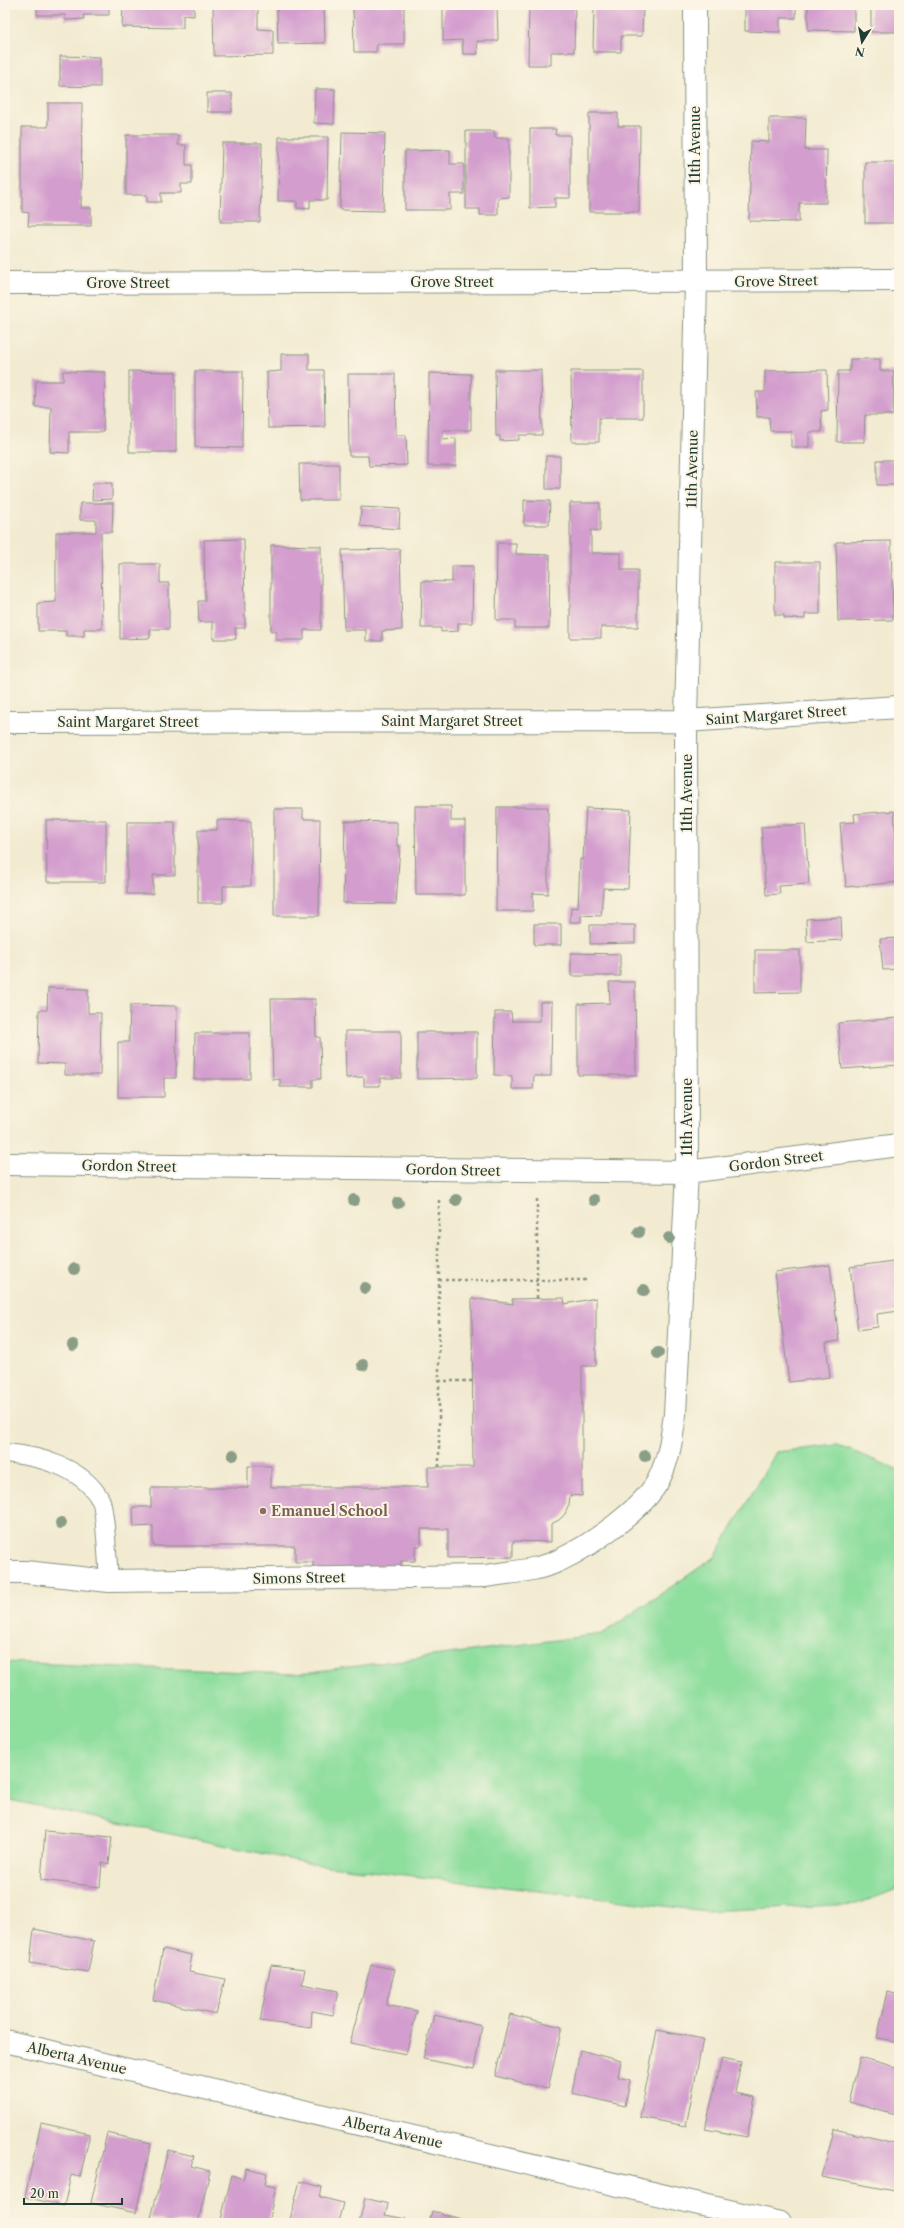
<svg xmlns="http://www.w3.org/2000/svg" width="904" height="2228" viewBox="0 0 904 2228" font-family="'Libre Caslon Text',serif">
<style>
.green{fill:#8ede9e;stroke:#568e69}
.building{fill:#d39dce}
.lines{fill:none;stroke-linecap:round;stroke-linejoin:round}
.service-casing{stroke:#889482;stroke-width:20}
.minor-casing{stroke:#889482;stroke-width:24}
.path{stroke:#889482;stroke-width:2.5;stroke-dasharray:3 3;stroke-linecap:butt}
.service{stroke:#fff;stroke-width:18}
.minor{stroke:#fff;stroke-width:22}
.tree{fill:#8a9d86}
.education-dot{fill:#8d6e63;stroke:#fcf5e5;stroke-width:1.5}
.labels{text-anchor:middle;stroke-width:4;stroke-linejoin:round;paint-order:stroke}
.street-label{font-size:14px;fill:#1f3d34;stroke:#fcf5e5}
.education-label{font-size:14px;font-weight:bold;fill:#785e54;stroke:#fcf5e5;text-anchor:start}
</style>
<rect width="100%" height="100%" fill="#fcf5e5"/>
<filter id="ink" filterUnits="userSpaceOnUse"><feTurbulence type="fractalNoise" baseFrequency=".025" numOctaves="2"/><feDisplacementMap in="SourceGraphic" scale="8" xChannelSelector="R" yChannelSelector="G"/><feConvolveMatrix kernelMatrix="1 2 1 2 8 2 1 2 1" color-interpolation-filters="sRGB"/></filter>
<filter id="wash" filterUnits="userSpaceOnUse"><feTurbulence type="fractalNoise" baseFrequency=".012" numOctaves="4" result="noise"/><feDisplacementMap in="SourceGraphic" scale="16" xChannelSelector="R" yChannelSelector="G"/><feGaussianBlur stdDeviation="0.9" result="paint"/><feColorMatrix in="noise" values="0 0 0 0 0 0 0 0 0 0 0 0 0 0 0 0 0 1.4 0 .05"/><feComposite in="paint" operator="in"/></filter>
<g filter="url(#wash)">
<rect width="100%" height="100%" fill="#f2ebd1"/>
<!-- green -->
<path class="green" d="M837,1445L899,1470V1888L859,1904L706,1911L312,1864L5,1799V1662L295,1674L602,1634L715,1557L776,1452Z"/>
<g id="blocks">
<!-- building -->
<path class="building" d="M37,5H109V15H83L84,19L65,20V15H37Z
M123,5H194V16L183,15V28L122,27Z
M213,5H258V29L273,30V55L214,56Z
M277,5H324L325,43L278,44Z
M353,5H404V44H377L376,52H354Z
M443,5H497L498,41H477L478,54H463L462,40L443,41Z
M529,5H575L574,52H551V65H528Z
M594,5H643L642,36H621V52H593Z
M745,5H796V18H780V32L745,31Z
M808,5H854V31L808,30Z
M871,5H899V32H871Z
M60,56L100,57V87L60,86Z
M315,89H335L334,124L314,123Z
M207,93H232V112H207Z
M48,103H82L81,208H91V226H28L29,213L22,212V127H48Z
M589,113H618V126H640L639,212H589Z
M769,118H806L805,150H827L826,203H799V222L749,221L751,141L769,142Z
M530,129H556L555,135H570V198H555V207L530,208Z
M466,131H494L495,138H509V197L498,198V215H480V209H466Z
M342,132L385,133L383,211L340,210Z
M126,135H178V145H186V165H192V184H181V193H161V202H147V195H126Z
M279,137H328L327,200H310V209L297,208V201H278Z
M222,143H262L260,222H220Z
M450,150V164H464V194H450V210H405V151Z
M865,162H899V223H865Z
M281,354H309V370H324L325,427L268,428L267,372L281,371Z
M850,359H880V371H894L893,415H865L864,442H837L838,371H850Z
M495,370H541L542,435H519V440L500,441V436H496Z
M827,370L828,410L821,411L822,432H809V447H791V431H770L769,417H757L756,392H765V371Z
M63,371L105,372L103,432H69V453L50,452L51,407H35L36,381H63Z
M129,371L176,372V452H129Z
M195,371H243L242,448L195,447Z
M571,371H643V418H599V442H572Z
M429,373L471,374V430H443V439L456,438V466H428Z
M348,374H395L396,435H406L407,465L369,466L368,456H349Z
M546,456H560V489H546Z
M877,460H899V485H877Z
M299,464H339V500H300Z
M93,483H112V499L92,500Z
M524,500L550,501L549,525H524Z
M80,503H113L112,532H101L102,629H84V636H66V631H38V603L56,602V532H96V520H80Z
M570,503H600V531L591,530V553H621V570H638V627H601V638H570Z
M361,507L400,509L399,529L360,526Z
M244,539L245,628H235L236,639H213V622H199L198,601H205L204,540Z
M891,541L893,620L838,621L836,542Z
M497,543H516V554L550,555L549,628H515V620H496Z
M271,545L321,546V630H304V640H276V631H271Z
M400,549L402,630L382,631V641H366V630H344L342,550Z
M775,562H820V614H805V619L784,618V615H775Z
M120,564H160V583H169V629H150V638L120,639Z
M452,566H473L472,623H458V631L441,632V628H421L422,581L452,582Z
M415,806H451V821H465V895H416Z
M497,807H548V894L533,893V911H496Z
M586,808L631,810L628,889L603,888L601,916L581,915V922H570L571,907L578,908L580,859H583Z
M274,809H303V819H320L319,916H274Z
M894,811L899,882L846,887L840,823L855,822L854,814Z
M46,820H106V882H47Z
M217,820L251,821V886H223V903H198V830H217Z
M345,821L397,822V846H400L396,904L343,903Z
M127,822H175V875H153V894H127Z
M805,824L809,884L779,886L780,894L766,895L761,827Z
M841,917L842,940L807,942L806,919Z
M534,924H561V945H534Z
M590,925H635V943L590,944Z
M899,938V969L883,970L880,939Z
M755,950H800V992L755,993Z
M571,953L620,954V976H571Z
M609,982H635L636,1075H578V1004L610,1003Z
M48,988L88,989V1013H101L100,1075H65V1064L38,1063L39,1010H47Z
M271,999H315L316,1037H320L321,1079H313V1087H280V1079L273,1080Z
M540,1002H552L551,1076H534L533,1089H512V1076L494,1075L495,1012H511L512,1021H540Z
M130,1005L177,1006L176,1078H164V1097H118V1042H129Z
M898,1018L899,1065L842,1069L838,1023Z
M345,1031H401V1078H380V1086H364V1077L346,1078Z
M417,1032H477V1078L417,1079Z
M195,1033H250V1079H194Z
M899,1260V1311L877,1314L878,1327L858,1330L850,1267Z
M830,1265L839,1341L826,1343L830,1377L789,1382L775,1272Z
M472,1298L513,1304L512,1299L564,1298L565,1304L596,1298V1366H582V1496L570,1495L569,1505L565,1514L559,1520L551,1524V1542L513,1541V1557L448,1558V1529H421V1546H415V1561H401V1571H313V1562H295V1546H153V1526L134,1527L133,1507H151V1488H248V1466H271V1487H428V1467H473Z
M45,1831L112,1837L109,1864L102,1862L100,1887L41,1880Z
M34,1929L94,1941L88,1972L30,1963Z
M163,1949L192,1955L189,1972L225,1979L216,2014L153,2000Z
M271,1965L305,1969L302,1984L338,1991L333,2015L312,2011L311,2028L260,2021Z
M371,1965L395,1969L386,2005L417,2011L406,2054L350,2043Z
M888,1992L899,1995V2042L877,2038Z
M510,2014L562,2027L548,2089L495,2076Z
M434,2015L482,2026L474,2069L423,2059Z
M657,2030L703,2039L686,2126L640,2117Z
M580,2050L621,2061L618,2077L630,2080L625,2106L572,2093Z
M860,2057L899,2068V2116L849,2102Z
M722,2058L741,2062L735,2093L755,2097L747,2137L705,2129Z
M41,2123L90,2134L80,2177L71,2175L64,2206L25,2197Z
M834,2129L899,2144V2192L822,2177Z
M107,2133L151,2143L136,2213L91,2203Z
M168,2150L194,2156L191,2166L210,2171L198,2223H166V2221L151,2218Z
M246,2168L267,2173L265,2185L276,2187L268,2223H220L232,2175L243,2179Z
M300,2181L322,2187L320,2197L343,2203L338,2223H289Z
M365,2198L388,2204L385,2215L406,2219L405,2223H359Z
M432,2211L461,2219L460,2223H429Z"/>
</g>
</g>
<g filter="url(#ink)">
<use href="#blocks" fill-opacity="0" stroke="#889482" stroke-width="1"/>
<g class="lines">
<!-- service casing -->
<g class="service-casing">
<path id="service" d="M5,1453C39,1456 82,1467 100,1499C105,1506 108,1568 109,1581"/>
</g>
<!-- minor casing -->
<g class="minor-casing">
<path id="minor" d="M5,283L899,280
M5,722L686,721L899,707
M5,1164L687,1172L899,1145
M5,1572H25L109,1581L486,1576C510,1572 538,1571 560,1560C590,1546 645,1508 659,1479C669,1459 672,1436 675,1414L687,1172L686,721L696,282L695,5
M5,2041L780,2223"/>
</g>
<!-- path -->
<path class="path" d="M537,1199V1298
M439,1280H589
M439,1381H473
M439,1467V1198"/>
<!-- service -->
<use href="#service" class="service"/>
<!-- minor -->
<use href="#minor" class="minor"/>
</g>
<!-- trees -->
<g class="tree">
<circle cx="354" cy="1200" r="6"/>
<circle cx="456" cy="1200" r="6"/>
<circle cx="594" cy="1200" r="6"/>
<circle cx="398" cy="1203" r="6"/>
<circle cx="639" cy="1232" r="6"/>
<circle cx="669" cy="1238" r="6"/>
<circle cx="74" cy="1269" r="6"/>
<circle cx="365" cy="1288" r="6"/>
<circle cx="644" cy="1290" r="6"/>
<circle cx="73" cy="1345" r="6"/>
<circle cx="658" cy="1353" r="6"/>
<circle cx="363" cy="1365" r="6"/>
<circle cx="233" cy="1455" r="6"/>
<circle cx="645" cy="1456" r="6"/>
<circle cx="61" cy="1523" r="6"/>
</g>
</g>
<!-- markers -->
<circle class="education-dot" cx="263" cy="1511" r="4"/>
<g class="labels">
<!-- street labels -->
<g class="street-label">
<text transform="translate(695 145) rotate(-90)" y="5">11th Avenue</text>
<text transform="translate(776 281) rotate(-1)" y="5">Grove Street</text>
<text x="452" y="287">Grove Street</text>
<text x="128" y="288">Grove Street</text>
<text transform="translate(692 469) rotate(-89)" y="5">11th Avenue</text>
<text transform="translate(776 715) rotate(-4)" y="5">Saint Margaret Street</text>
<text x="452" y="726">Saint Margaret Street</text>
<text x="128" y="727">Saint Margaret Street</text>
<text transform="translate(687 793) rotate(-90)" y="5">11th Avenue</text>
<text transform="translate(687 1117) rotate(-90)" y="5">11th Avenue</text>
<text transform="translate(776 1161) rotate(-7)" y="5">Gordon Street</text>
<text transform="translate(129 1166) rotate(1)" y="5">Gordon Street</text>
<text transform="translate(453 1170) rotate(1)" y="5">Gordon Street</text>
<text transform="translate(299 1578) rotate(-1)" y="5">Simons Street</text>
<text transform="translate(77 2058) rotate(13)" y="5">Alberta Avenue</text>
<text transform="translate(393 2132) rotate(13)" y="5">Alberta Avenue</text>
</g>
<!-- education labels -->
<g class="education-label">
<text x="271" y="1516">Emanuel School</text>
</g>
</g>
<!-- margin -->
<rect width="904" height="2228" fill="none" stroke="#fcf5e5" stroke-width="20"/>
<!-- north arrow -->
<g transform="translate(862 42) rotate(191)" stroke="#fcf5e5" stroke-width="3" paint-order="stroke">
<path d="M0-3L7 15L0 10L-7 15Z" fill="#1f3d34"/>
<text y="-6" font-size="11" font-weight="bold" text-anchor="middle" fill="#1f3d34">N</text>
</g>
<!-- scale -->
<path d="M24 2198v6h98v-6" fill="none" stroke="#1f3d34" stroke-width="2"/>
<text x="30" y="2198" font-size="12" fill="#1f3d34" stroke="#fcf5e5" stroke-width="3" paint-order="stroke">20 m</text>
</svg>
